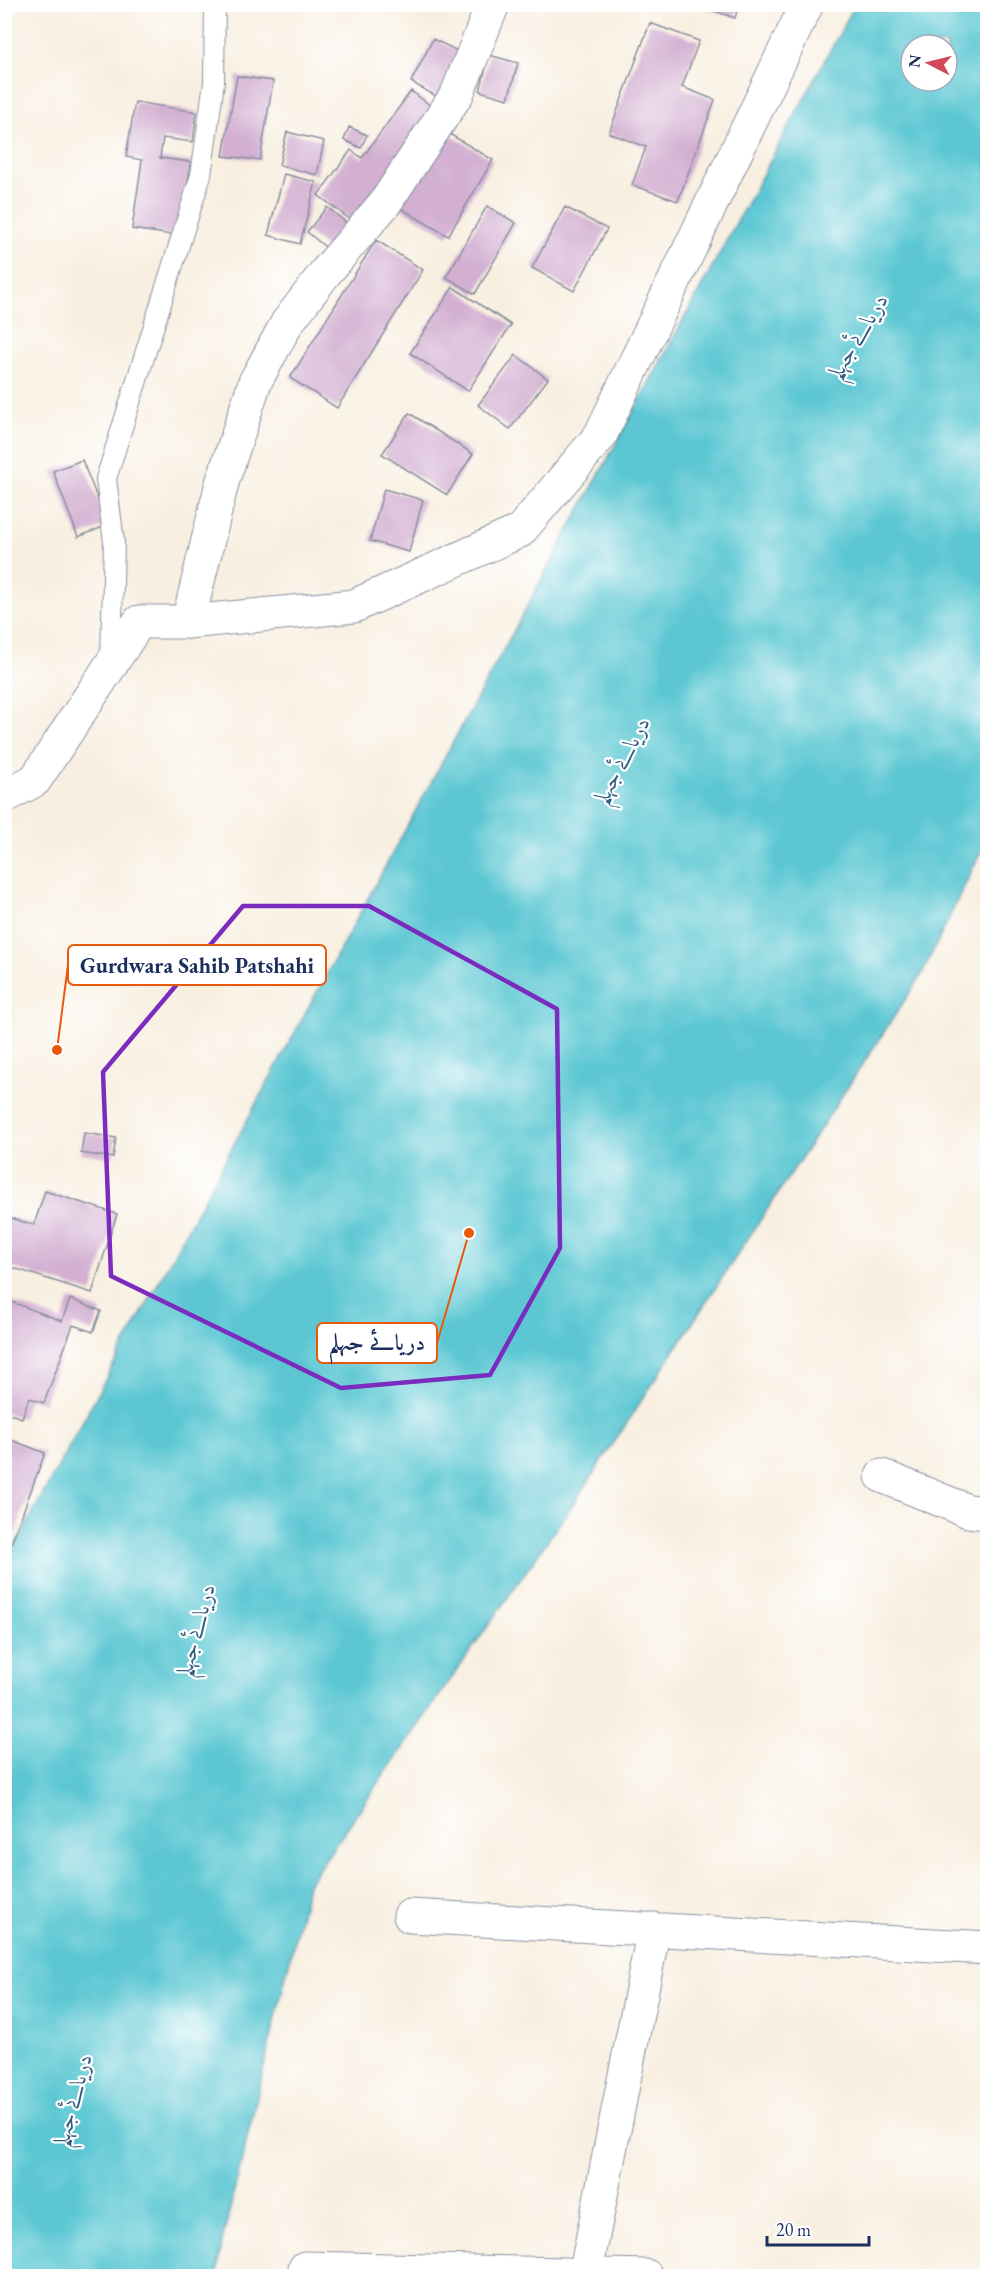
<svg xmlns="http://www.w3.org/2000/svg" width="992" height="2281" viewBox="0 0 992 2281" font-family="'EB Garamond',Amiri,serif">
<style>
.water{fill:#5bc7d3;stroke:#3b7b98;stroke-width:1.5;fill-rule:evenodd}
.building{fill:#d3b0d2}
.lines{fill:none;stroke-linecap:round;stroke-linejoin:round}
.lane-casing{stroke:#8a8f9f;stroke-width:22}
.street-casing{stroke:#8a8f9f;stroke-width:35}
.secondary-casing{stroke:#8a8f9f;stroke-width:35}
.lane{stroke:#fff;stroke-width:20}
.street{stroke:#fff;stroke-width:33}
.secondary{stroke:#fff;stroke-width:33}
.marked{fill:none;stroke:#7b2cbf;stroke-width:4.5;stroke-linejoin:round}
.labels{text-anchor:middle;stroke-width:4.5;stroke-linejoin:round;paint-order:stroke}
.water-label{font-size:22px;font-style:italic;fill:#2e5d81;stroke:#fff}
.leader{fill:none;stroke:#e8590c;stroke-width:2}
.callout-dot{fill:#e8590c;stroke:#fff;stroke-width:2}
.callout{fill:#fff;stroke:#e8590c;stroke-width:2}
.callout-label{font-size:22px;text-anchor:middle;font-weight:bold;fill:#1b2f5e}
</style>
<rect width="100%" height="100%" fill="#fff"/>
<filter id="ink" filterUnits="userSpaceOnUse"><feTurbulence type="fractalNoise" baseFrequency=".0167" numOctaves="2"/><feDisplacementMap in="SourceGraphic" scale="12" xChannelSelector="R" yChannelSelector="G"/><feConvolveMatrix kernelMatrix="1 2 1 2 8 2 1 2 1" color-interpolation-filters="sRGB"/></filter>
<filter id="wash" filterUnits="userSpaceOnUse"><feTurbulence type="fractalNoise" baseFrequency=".008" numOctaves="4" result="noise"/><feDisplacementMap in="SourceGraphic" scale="24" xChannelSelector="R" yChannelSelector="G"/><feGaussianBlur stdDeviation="1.35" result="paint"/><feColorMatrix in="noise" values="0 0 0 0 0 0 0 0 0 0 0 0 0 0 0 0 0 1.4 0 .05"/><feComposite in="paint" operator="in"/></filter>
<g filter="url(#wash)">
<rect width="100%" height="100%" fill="#f8efe0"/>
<!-- water -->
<path class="water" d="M855,5H987V839L922,974L582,1491L308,1884L222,2242L217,2276H5V1564ZM911,45H947V81H911Z"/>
<g id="blocks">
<!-- building -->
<path class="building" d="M694,4H739L735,18Z
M650,23L699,41L682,87L715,100L678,201L632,185L646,147L609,133Z
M433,39L470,57L448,103L411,82Z
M489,55L518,63L508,99L480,91Z
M237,76L273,81L260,160L223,156Z
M411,91L438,111L356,224L318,195L351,150L362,158Z
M135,102L197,112L193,142L163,138L160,158L191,162L179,236L132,229L142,160L126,157Z
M349,127L367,135L361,148L344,140Z
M287,132L324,141L317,175L279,165Z
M446,132L493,160L448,236L400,208Z
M284,174L316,182L300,244L268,235Z
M487,206L516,223L475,294L446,277Z
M327,207L354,229L334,254L307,232Z
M565,207L607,229L574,291L532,268Z
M376,240L423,270L337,408L290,378Z
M453,287L511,325L468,391L410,353Z
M516,355L548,379L510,429L478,405Z
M409,413L473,454L447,495L382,454Z
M82,460L108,525L78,537L53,471Z
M384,489L423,500L409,552L370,541Z
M4,1009L12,1010L6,1041L4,1040Z
M84,1133L116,1138L113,1158L81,1153Z
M45,1191L117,1214L92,1293L4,1265V1216L34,1225Z
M4,1299L62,1321L70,1299L101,1311L93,1332L73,1325L44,1403L29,1398L22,1418L4,1412Z
M4,1437L45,1453L5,1560H4Z"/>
</g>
</g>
<g filter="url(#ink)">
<use href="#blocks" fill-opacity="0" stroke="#8a8f9f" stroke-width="1.5"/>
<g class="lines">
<!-- lane casing -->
<g class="lane-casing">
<path id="lane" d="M111,658L114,542L106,479L201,175L214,82L215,4"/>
</g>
<!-- street casing -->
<g class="street-casing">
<path id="street" d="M188,622L222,483L255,382L287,323L325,273L385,203L457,94L493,4
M882,1476L968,1511L988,1513
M410,1916L988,1948
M305,2268L646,2276
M585,2276L654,1929"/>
</g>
<!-- secondary casing -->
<g class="secondary-casing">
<path id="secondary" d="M4,797L35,780L139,622H188L354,606L520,531L600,436L807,4"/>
</g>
<!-- lane -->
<use href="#lane" class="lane"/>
<!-- street -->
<use href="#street" class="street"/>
<!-- secondary -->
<use href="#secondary" class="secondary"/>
</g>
</g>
<!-- marked area -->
<path class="marked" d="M243,906H369L557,1009L560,1248L490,1375L341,1388L111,1276L103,1072Z"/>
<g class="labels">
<!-- water labels -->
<g class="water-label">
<text transform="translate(857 336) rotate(-59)" y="8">دریائے جہلم</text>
<text transform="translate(621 760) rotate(-62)" y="8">دریائے جہلم</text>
<text transform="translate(195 1630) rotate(-75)" y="8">دریائے جہلم</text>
<text transform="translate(72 2100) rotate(-75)" y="8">دریائے جہلم</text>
</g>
</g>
<!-- callouts -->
<path class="leader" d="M57 1050L68 965M469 1233L437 1343"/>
<g class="callout-dot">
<circle cx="57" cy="1050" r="6"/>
<circle cx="469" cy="1233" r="6"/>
</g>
<g class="callout">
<rect x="68" y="945" width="258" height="40" rx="6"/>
<rect x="317" y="1323" width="120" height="40" rx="6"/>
</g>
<g class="callout-label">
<text x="197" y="973">Gurdwara Sahib Patshahi</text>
<text x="377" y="1350">دریائے جہلم</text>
</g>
<!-- margin -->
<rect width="992" height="2281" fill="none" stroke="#fff" stroke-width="24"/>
<!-- north arrow -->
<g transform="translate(929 63) rotate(277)"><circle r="28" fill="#ffffff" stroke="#a4acbf" stroke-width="1.5"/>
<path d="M0-4.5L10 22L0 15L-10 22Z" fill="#d1495b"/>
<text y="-9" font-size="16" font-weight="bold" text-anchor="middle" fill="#1b2f5e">N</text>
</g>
<!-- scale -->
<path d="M767 2236v9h102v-9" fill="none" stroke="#1b2f5e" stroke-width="3"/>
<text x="776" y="2236" font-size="18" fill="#1b2f5e" stroke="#ffffff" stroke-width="4.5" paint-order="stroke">20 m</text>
</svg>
